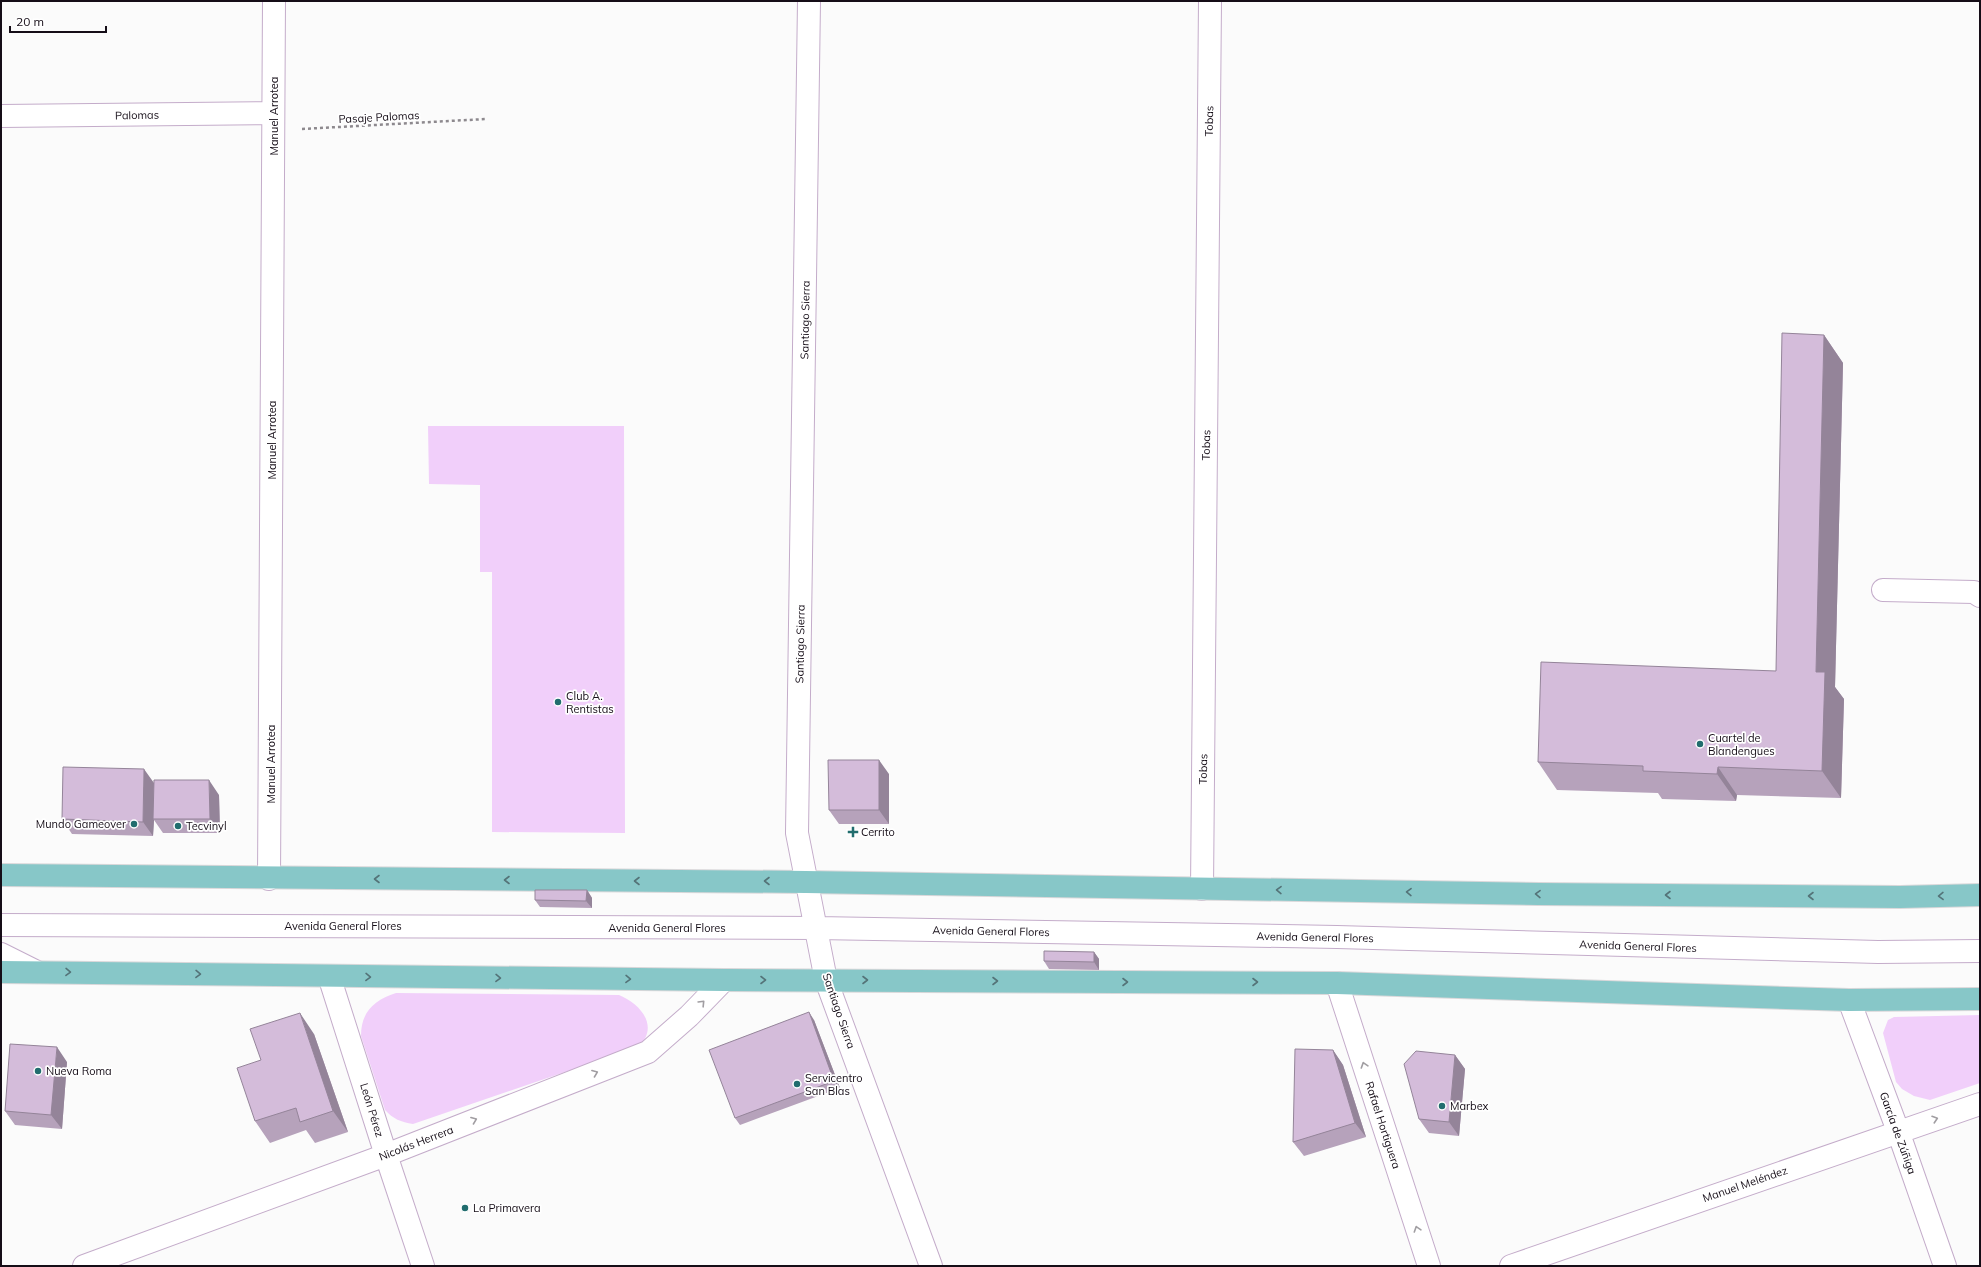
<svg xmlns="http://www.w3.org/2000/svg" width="1981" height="1267" viewBox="0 0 1981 1267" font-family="Mulish,sans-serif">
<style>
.green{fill:#f1cffa}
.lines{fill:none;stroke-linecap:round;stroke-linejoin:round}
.minor-casing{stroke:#c4acca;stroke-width:24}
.major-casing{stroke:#dad8da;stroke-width:24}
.path{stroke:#8d898e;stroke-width:2.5;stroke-dasharray:3 3;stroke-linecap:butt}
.minor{stroke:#fff;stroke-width:22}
.major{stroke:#87c7c8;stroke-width:22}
.wall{fill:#b6a2bb}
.shaded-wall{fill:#948499}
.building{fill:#d4bcda;stroke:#948499}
.oneway{stroke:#547378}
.oneway2{stroke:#a19ea2}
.poi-dot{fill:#216d6e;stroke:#fff;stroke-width:1.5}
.labels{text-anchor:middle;stroke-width:3.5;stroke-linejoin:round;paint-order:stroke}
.street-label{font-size:11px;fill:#150d17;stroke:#fff}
.poi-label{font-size:11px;fill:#150d17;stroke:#fff;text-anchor:start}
</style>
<rect width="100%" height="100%" fill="#fbfbfb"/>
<!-- green -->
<path class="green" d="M428,426H624L625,833L492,832V572H480V485L429,484Z
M396,993L619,995C641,1004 660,1027 638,1047L413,1124C401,1122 393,1119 385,1110L361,1036C361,1012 374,1000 396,993Z
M1980,1015V1083L1930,1100L1914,1096L1902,1089L1896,1082L1883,1033L1888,1020L1894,1017Z"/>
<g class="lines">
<!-- minor casing -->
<g class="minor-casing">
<path id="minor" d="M809,1L797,833L826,980L931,1266
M1,116L273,113
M1883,590L1974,592L1980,596
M269,879L274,1
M1202,889L1210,1
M1,925L817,928L1337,937L1878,952L1980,951
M1,954L37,972
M329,976L386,1155L423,1266
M1337,983L1429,1266
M1849,1000L1898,1131L1945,1266
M84,1266L386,1155L648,1052L689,1016L724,980
M1511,1266L1980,1104"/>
</g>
<!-- major casing -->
<g class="major-casing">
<path id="major" d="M1,875L806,882L1539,894L1900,897L1980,895
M1,972L724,980L1337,983L1849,1000L1980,999"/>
</g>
<!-- path -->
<path class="path" d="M302,129L486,119"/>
<!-- minor -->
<use href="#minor" class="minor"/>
<!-- major -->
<use href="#major" class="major"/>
</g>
<!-- wall -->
<path class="wall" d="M1824,335L1843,363L1835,687L1844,699L1841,798L1737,795L1736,801L1662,799L1658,793L1557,790L1538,762L1776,671Z
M889,774V824H839L829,810Z
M154,783L219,795L220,833H163L154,820L153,836L72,834L62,819Z
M587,890L592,898V908L540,907L535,900Z
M1094,952L1099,959V970L1049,969L1044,961Z
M814,1020L840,1088L740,1125L735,1118Z
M314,1034L348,1132L315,1143L306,1130L270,1143L255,1121L261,1060Z
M1333,1050L1343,1065L1366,1137L1304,1156L1293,1142Z
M1455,1055L1465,1069L1459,1136L1429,1133L1419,1119Z
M67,1062L62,1129L15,1125L5,1111Z"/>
<!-- shaded-wall -->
<path class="shaded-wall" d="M1824,335L1843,363L1835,687L1844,699L1841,798L1822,771L1816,672Z
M879,760L889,774V824L879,810Z
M1718,767L1737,795L1736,801L1717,774Z
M144,769L154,783L153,819L154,820L153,836L143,822Z
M209,780L219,795L220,833L210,819Z
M587,890L592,898V908L586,901Z
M1094,952L1099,959V970L1094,962Z
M809,1012L814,1020L840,1088L834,1081Z
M300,1013L314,1034L348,1132L333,1111Z
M57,1047L67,1062L62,1129L51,1115Z
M1333,1050L1343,1065L1366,1137L1355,1123Z
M1455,1055L1465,1069L1459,1136L1449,1122Z"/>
<!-- building -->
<path class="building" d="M1782,333L1824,335L1816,672H1825L1822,771L1718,767L1717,774L1643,771V766L1538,762L1541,662L1776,671Z
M828,760H879V810H829Z
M63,767L144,769L143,822L62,819Z
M154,780H209L210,819H153Z
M535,890H587L586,901L535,900Z
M1044,951L1094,952V962L1044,961Z
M809,1012L834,1081L735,1118L709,1050Z
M300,1013L333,1111L300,1122L296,1108L255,1121L237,1068L261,1060L250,1029Z
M10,1044L57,1047L51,1115L5,1111Z
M1295,1049L1333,1050L1355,1123L1293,1142Z
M1416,1051L1455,1055L1449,1122L1419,1119L1404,1064Z"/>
<!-- one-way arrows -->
<defs><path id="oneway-chevron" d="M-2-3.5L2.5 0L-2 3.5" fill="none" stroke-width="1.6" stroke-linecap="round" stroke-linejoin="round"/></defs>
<g class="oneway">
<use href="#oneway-chevron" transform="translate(377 879) rotate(-180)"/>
<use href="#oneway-chevron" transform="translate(507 880) rotate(-180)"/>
<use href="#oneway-chevron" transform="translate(637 881) rotate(-180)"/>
<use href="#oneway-chevron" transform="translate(767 881) rotate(-180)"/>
<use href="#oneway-chevron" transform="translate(1279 890) rotate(-179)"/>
<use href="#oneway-chevron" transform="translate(1409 892) rotate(-179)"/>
<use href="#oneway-chevron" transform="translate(1538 894) rotate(-179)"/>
<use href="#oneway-chevron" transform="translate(1668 895) rotate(-180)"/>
<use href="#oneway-chevron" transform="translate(1811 896) rotate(-180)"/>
<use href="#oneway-chevron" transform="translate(1941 896) rotate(179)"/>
<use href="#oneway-chevron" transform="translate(68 972) rotate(1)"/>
<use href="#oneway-chevron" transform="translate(198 974) rotate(1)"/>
<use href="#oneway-chevron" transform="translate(368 977) rotate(1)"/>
<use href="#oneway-chevron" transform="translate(498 978) rotate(1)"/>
<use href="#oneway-chevron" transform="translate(628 979) rotate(1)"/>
<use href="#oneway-chevron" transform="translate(763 980)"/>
<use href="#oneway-chevron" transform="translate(865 980)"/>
<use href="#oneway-chevron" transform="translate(995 981)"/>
<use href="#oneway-chevron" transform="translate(1125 982)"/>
<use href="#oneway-chevron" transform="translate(1255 982)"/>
</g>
<g class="oneway2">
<use href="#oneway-chevron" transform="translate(702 1003) rotate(-46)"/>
<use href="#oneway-chevron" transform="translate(1364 1065) rotate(-108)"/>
<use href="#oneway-chevron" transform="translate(595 1073) rotate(-21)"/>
<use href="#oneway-chevron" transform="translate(1935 1119) rotate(-18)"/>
<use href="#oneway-chevron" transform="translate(474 1120) rotate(-21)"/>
<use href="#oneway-chevron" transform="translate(1417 1229) rotate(-108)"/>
</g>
<!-- markers -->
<g class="poi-dot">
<circle cx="558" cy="702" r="4"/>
<circle cx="1700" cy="744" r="4"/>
<circle cx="134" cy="824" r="4"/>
<circle cx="178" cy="826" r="4"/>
<path d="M851 826h4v4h4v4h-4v4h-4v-4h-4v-4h4z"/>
<circle cx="38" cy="1071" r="4"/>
<circle cx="797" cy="1084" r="4"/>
<circle cx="1442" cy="1106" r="4"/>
<circle cx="465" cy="1208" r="4"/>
</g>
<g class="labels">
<!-- street labels -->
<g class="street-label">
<text transform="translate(137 115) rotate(-1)" y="4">Palomas</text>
<text transform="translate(274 116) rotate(-90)" y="4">Manuel Arrotea</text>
<text transform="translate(379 117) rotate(-3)" y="4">Pasaje Palomas</text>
<text transform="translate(1209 121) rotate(-89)" y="4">Tobas</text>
<text transform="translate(805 320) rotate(-89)" y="4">Santiago Sierra</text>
<text transform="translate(272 440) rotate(-90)" y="4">Manuel Arrotea</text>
<text transform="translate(1206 445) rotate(-89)" y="4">Tobas</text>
<text transform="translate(800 644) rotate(-89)" y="4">Santiago Sierra</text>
<text transform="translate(271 764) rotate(-90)" y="4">Manuel Arrotea</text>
<text transform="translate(1203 769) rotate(-89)" y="4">Tobas</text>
<text x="343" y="930">Avenida General Flores</text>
<text x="667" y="932">Avenida General Flores</text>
<text transform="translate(991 931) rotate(1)" y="4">Avenida General Flores</text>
<text transform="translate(1315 937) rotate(1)" y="4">Avenida General Flores</text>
<text transform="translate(1638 946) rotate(2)" y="4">Avenida General Flores</text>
<text transform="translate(839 1011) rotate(71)" y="4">Santiago Sierra</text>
<text transform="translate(372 1110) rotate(73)" y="4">León Pérez</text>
<text transform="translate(1383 1125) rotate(72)" y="4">Rafael Hortiguera</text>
<text transform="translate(1898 1133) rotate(70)" y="4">García de Zúñiga</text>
<text transform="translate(416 1143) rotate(-21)" y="4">Nicolás Herrera</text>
<text transform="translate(1745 1184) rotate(-19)" y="4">Manuel Meléndez</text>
</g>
<!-- poi labels -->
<g class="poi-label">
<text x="566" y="700">Club A.<tspan x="566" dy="13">Rentistas</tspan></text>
<text x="1708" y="742">Cuartel de<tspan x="1708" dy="13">Blandengues</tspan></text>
<text x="126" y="828" text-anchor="end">Mundo Gameover</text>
<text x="186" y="830">Tecvinyl</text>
<text x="861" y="836">Cerrito</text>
<text x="46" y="1075">Nueva Roma</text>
<text x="805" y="1082">Servicentro<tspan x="805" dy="13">San Blas</tspan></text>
<text x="1450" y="1110">Marbex</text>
<text x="473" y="1212">La Primavera</text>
</g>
</g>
<!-- border -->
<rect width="1981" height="1267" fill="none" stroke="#150d17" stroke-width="4"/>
<!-- scale -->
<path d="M10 26v6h96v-6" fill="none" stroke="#150d17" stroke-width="2"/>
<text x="16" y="26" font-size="12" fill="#150d17" stroke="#ffffff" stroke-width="3" paint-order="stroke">20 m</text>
</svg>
